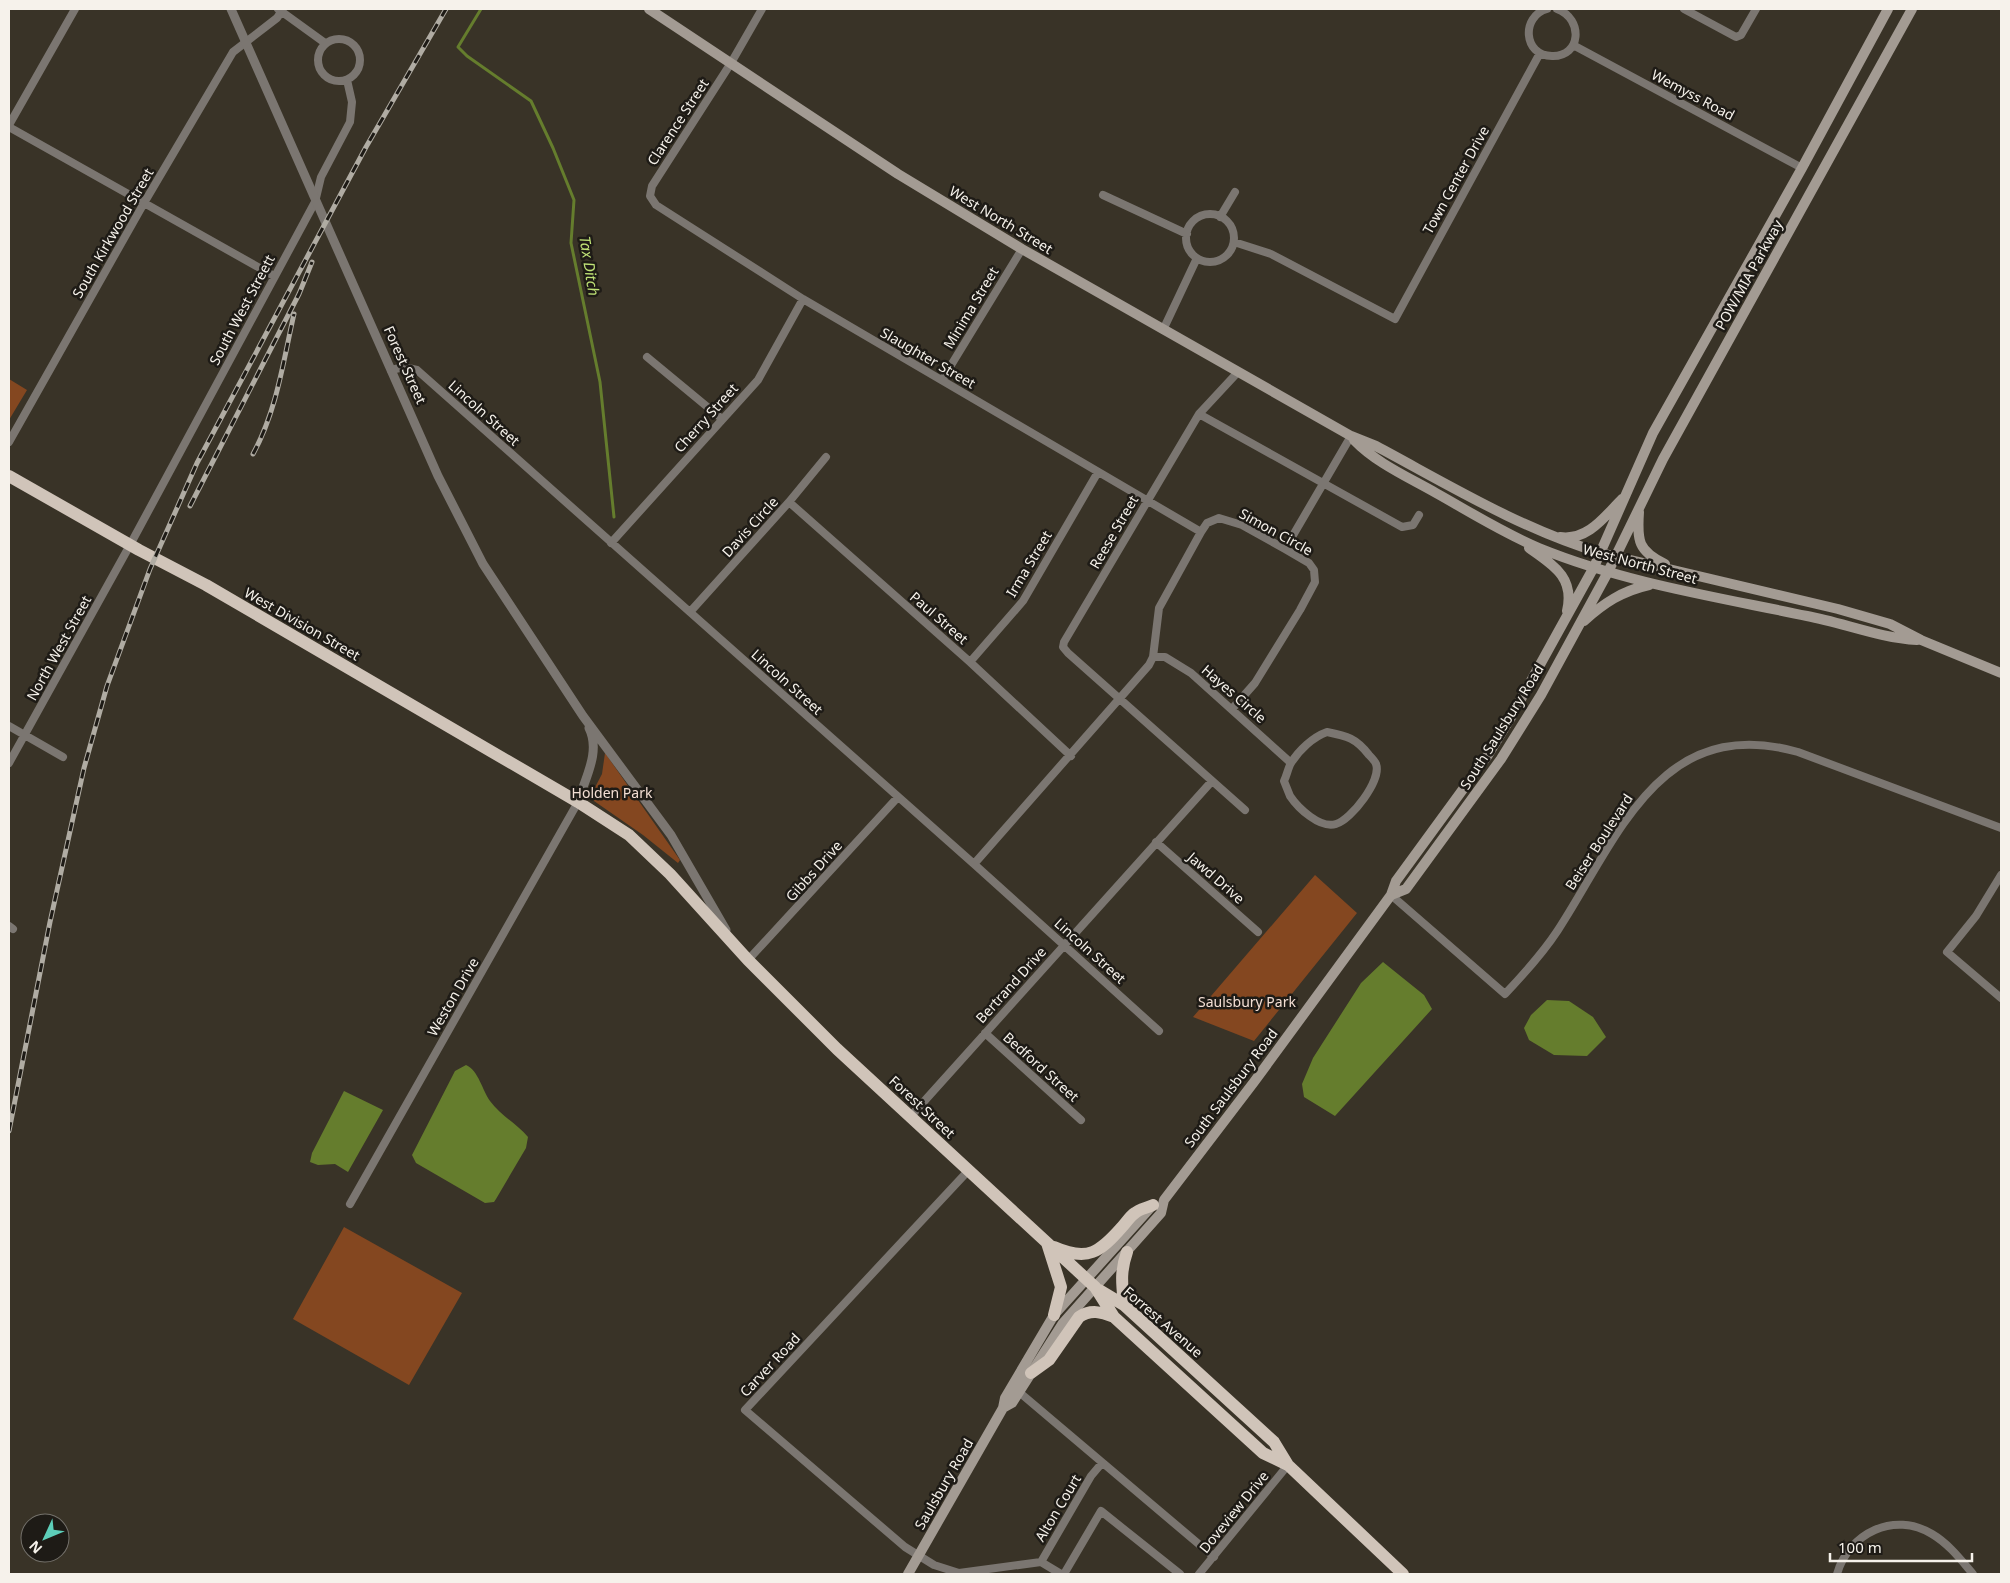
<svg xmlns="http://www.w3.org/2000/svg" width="2010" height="1583" viewBox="0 0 2010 1583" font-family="'Noto Sans',sans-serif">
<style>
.green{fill:#844720}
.water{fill:#657d2d}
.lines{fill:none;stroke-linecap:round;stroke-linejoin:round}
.stream{stroke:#657d2d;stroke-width:3}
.minor{stroke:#7b7671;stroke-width:8}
.tertiary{stroke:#7b7671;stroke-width:9}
.secondary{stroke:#a39b93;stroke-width:10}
.trunk{stroke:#d0c4b9;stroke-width:12}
.rail-casing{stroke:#b0aca3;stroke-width:5}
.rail{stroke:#1e1b16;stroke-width:3;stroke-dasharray:9;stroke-linecap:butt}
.labels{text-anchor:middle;stroke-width:5;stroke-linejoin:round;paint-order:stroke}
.street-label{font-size:14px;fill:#f6f2eb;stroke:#1e1b16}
.park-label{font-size:14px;fill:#f3ded3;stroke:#1e1b16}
.water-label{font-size:15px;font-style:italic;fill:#bfe276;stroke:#1e1b16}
</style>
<rect width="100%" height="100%" fill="#393327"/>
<!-- green -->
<path class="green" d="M9,379L27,390L9,420Z
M605,753L680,860L678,863L643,835L594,801L591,795L602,774Z
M1315,875L1357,913L1254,1041L1193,1017Z
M344,1227L462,1293L409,1385L293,1319Z"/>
<!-- water -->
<path class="water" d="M1383,962L1424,995L1432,1009L1335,1116L1304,1097L1302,1084L1313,1058L1361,983Z
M1547,1000L1569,1001L1593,1017L1606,1037L1587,1056L1554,1055L1529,1040L1524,1028L1531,1015Z
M466,1065C479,1071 482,1090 490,1101C500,1115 517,1124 528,1137L526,1148L496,1199L494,1202L485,1203L416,1163L412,1155L455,1071Z
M344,1091L383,1110L348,1172L335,1164L318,1165L310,1162L312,1153Z"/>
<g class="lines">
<!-- stream -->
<path class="stream" d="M481,9L458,47L467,56L531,101L553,148L574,200L571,243L600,382L614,517"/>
<!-- minor -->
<path class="minor" d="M278,9L325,43
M762,9L731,63L652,186L650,196L656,205L803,299L1201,532
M1547,9C1521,16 1523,56 1552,56C1581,57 1584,19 1557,9
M1684,9L1736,37L1741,35L1756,9
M318 60a21 21 0 1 1 42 0a21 21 0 1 1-42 0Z
M1573,45L1802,168
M9,125L75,9
M9,127L274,276
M1103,195L1187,234
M1186 238a24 24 0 1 1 48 0a24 24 0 1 1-48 0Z
M1220,217L1235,192
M1234,242L1271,254L1395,319L1540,53
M1163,330L1197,258
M647,357L722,419
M391,370L404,367L417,370L974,864L1159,1031
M1238,372L1199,414L1064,642L1063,647L1068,653L1245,810
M942,380L1022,249
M1199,414L1402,527L1413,525L1419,515
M9,442L144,203L233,52L277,18L283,9
M789,502L970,662L1071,756
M611,543L758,380L803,299
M1285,549L1351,436
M690,612L789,502L826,457
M1153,657H1165L1191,673L1291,763
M970,662L1023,601L1098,472
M9,726L63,757
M1327,732C1347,736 1356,738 1369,755C1371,757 1375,761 1376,764C1382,780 1351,820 1336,824C1320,829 1298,808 1290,796C1288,791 1286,786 1284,781C1287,775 1288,768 1291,763C1299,750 1313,737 1327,732Z
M9,763L130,545L315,202L321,177L350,122L352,102L347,80
M1156,842L1258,932
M974,864L1149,665L1153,657L1159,608L1201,532L1207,523L1219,518L1242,525L1285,549L1309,563L1314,570L1315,582L1300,610L1255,683L1232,709
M2001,875L1976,916L1947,952L2001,998
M1391,895L1505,994C1524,974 1543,953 1558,930C1618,838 1660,713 1798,752L2001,828
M9,926L13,929
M748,960L898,797
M985,1033L1081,1120
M910,1117L1212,781
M968,1171L745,1410L905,1547L934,1565L959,1573L1041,1562L1091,1476L1102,1463
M350,1204L578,802
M1019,1392L1214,1557
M1041,1562L1061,1574
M1064,1574L1101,1511L1180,1574
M1199,1574L1288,1465
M1837,1574C1849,1533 1894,1511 1932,1534C1949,1544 1961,1560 1973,1574"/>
<!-- tertiary -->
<path class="tertiary" d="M231,9L438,476L483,564L583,716L671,835L726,930
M578,802C585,778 601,752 589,728"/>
<!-- secondary -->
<path class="secondary" d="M649,9L898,174L1022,249L1351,436L1376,446C1449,485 1521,529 1601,553L1838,609L1890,624L1921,640L2001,673
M1354,440C1376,463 1408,477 1436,493C1470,512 1503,533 1539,548C1625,583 1717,597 1807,616C1844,623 1880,638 1917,640
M1639,512C1637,541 1638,551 1665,564
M1560,537C1588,541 1605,516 1622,499
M1529,548C1553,565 1575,577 1567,611
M1584,621C1604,603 1622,591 1649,585
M1391,895L1406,889L1501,759L1541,695L1608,572L1663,459L1912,9
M1003,1408L1012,1403L1063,1323L1161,1213L1164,1200L1254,1082L1391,895L1396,881L1488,755L1510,719L1594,567L1653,433L1802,168L1888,9
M908,1574L1003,1408L1005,1398L1054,1315L1152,1206"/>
<!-- trunk -->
<path class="trunk" d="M9,476L139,550L206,585L578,802L629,835L670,874L748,960L837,1049L1095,1287L1114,1317L1263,1453L1288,1465
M1047,1243L1061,1287L1054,1315
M1054,1247C1088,1262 1100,1252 1122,1227C1126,1223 1130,1216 1135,1213C1139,1209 1147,1208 1153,1205
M1099,1290L1124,1305L1274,1442L1288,1465L1403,1574
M1124,1305C1122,1284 1120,1272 1127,1252
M1031,1373L1049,1360L1079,1317C1091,1309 1101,1312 1114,1317"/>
<!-- rail casing -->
<g class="rail-casing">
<path id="rail" d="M253,454C277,410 283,362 294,314
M190,506L299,294L312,262
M9,1131L50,922L84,768L107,686L150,569L197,463L366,147L446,9"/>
</g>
<!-- rail -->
<use href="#rail" class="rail"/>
</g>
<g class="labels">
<!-- street labels -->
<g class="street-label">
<text transform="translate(1693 95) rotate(28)" y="5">Wemyss Road</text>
<text transform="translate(678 122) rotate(-57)" y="5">Clarence Street</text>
<text transform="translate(1456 180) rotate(-61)" y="5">Town Center Drive</text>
<text transform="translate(1001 220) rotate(31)" y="5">West North Street</text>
<text transform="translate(113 233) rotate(-60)" y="5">South Kirkwood Street</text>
<text transform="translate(1749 275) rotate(-61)" y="5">POW/MIA Parkway</text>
<text transform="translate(971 308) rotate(-59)" y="5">Minima Street</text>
<text transform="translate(242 310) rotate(-62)" y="5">South West Streett</text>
<text transform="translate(928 358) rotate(30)" y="5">Slaughter Street</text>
<text transform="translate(405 365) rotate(66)" y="5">Forest Street</text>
<text transform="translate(484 413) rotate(42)" y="5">Lincoln Street</text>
<text transform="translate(706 418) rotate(-48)" y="5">Cherry Street</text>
<text transform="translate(750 527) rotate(-48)" y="5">Davis Circle</text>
<text transform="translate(1114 532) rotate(-60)" y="5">Reese Street</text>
<text transform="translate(1276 532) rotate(29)" y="5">Simon Circle</text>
<text transform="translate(1029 564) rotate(-59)" y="5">Irma Street</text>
<text transform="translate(1640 564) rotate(15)" y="5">West North Street</text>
<text transform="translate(939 618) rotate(41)" y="5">Paul Street</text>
<text transform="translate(302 624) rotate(30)" y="5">West Division Street</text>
<text transform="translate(59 648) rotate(-61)" y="5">North West Street</text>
<text transform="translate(787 682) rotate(42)" y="5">Lincoln Street</text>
<text transform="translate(1234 694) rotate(41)" y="5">Hayes Circle</text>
<text transform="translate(1502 727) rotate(-58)" y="5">South Saulsbury Road</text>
<text transform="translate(1599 842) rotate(-57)" y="5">Beiser Boulevard</text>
<text transform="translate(814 871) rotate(-48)" y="5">Gibbs Drive</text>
<text transform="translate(1216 878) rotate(41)" y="5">Jawd Drive</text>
<text transform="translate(1090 951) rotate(42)" y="5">Lincoln Street</text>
<text transform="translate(1011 985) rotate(-48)" y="5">Bertrand Drive</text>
<text transform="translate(453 997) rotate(-60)" y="5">Weston Drive</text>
<text transform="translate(1041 1067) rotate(42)" y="5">Bedford Street</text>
<text transform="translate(1231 1088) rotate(-53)" y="5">South Saulsbury Road</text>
<text transform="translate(922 1107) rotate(43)" y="5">Forest Street</text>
<text transform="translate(1163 1322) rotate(41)" y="5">Forrest Avenue</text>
<text transform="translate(770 1365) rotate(-47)" y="5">Carver Road</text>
<text transform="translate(944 1484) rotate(-60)" y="5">Saulsbury Road</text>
<text transform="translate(1058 1508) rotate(-59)" y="5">Alton Court</text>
<text transform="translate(1234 1512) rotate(-51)" y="5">Doveview Drive</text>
</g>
<!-- park labels -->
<g class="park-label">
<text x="612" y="798">Holden Park</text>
<text x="1247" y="1007">Saulsbury Park</text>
</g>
<!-- water labels -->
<g class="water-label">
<text transform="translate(589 266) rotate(81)" y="5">Tax Ditch</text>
</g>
</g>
<!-- border -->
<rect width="2010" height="1583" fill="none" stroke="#f6f2eb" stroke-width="20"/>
<!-- north arrow -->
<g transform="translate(45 1538) rotate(226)"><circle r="24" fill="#1e1b16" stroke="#74716b"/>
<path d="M0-4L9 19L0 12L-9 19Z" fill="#5dceb9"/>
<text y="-8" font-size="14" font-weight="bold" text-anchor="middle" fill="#f6f2eb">N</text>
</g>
<!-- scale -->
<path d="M1830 1553v8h142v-8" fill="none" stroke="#f6f2eb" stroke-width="2.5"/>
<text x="1838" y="1553" font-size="15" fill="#f6f2eb" stroke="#1e1b16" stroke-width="4" paint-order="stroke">100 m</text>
</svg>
